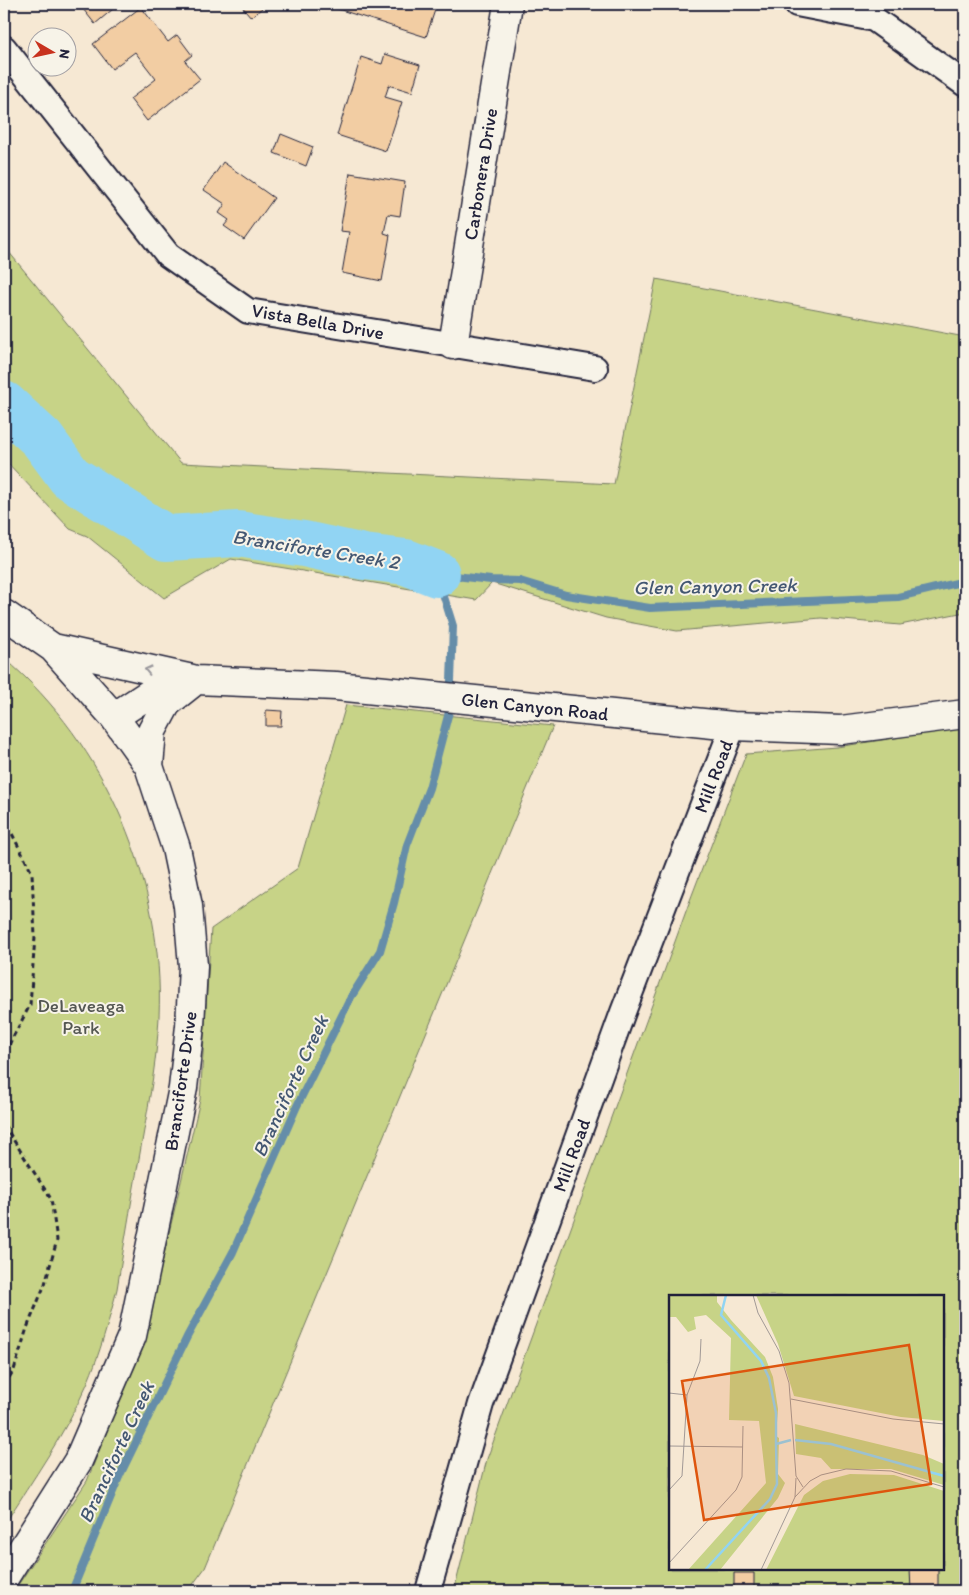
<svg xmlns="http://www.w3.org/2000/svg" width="969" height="1595" viewBox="0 0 969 1595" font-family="Itim,sans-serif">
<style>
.green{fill:#c7d387;stroke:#747a61;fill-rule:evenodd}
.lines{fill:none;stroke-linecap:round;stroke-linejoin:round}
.stream{stroke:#658da9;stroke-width:8}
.river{stroke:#91d4f3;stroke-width:46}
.building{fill:#f2cda3;stroke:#22223b}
.minor-casing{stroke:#22223b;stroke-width:28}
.tertiary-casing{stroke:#22223b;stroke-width:31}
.path{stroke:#22223b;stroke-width:3;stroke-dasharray:5 4;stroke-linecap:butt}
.minor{stroke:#f7f3e8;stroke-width:24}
.tertiary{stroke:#f7f3e8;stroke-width:28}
.oneway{stroke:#97959a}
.labels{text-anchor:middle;stroke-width:4;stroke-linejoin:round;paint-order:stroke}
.street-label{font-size:19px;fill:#22223b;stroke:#f7f3e8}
.park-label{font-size:19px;fill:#545752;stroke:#f7f3e8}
.water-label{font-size:20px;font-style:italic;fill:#435772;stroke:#f7f3e8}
.inset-river{fill:none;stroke:#91d4f3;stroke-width:2.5}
.inset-road{fill:none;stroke:#a19996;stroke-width:1}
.view{fill:#de560e;fill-opacity:0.15;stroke:#de560e;stroke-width:2.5}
.inset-edge{fill:none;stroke:#22223b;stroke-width:2.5}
</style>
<rect width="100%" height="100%" fill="#f6e8d3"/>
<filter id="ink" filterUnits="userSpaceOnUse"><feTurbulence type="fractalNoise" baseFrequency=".02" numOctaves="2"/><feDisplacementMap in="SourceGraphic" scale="10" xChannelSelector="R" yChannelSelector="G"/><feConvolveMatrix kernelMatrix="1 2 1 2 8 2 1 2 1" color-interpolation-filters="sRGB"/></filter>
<g filter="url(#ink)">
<!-- green -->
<path class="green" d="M4,246L181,463L614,484L656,279L965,337V612L900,625L821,618L677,631L606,618L492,583L476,600L231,559L164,598L87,536L70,529L4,459Z
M4,658C106,744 165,883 159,1017C157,1057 150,1097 143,1136C134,1187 125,1238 117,1289C109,1321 100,1353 87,1384C65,1434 33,1479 4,1525Z
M346,705L553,726L205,1568L188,1591H14L87,1481L145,1336L200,1100L211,929L298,868Z
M965,727V1591H454L487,1459L689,903L746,754L837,747ZM670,1296H943V1569H670Z"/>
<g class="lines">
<!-- stream -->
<path class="stream" d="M72,1591L119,1477L187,1337L233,1252L297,1106L351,997L380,951L394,903L407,845L429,788L450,708L453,626L437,574L491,580L520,581L566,595L650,608L898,597L965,581"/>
<!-- river -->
<path class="river" d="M4,404L42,439L70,477L166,538L238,534L304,544L364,557L406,562L437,574"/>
</g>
<!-- building -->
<path class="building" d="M79,4H119L95,24Z
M240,4H267L251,17Z
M322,4H437L426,37Z
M141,7L168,42L177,35L192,55L185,61L200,79L147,121L130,99L156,79L135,52L112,69L93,44Z
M385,54L420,65L412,92L389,85L385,97L402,102L386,151L337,135L361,57L382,64Z
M281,134L313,147L306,166L274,153Z
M223,162L274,198L244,240L224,226L229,220L219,213L225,204L204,190Z
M350,173L405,182L400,216L388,214L384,233L390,235L382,281L342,273L349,232L340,231Z
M266,710L282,711L281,726H266Z
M910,1569H938V1591H911Z
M734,1573H754V1591H734Z"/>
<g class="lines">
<!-- minor casing -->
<g class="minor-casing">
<path id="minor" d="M797,4L874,19L965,84
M4,48L168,255L248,311L595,368
M428,1591L481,1404L623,1012L733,726"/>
</g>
<!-- tertiary casing -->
<g class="tertiary-casing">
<path id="tertiary" d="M453,345L508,4
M4,614L53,648L114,717L149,766L176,848L188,906L193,966L190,1026L183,1088L132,1336L78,1461L4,1578
M53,648L192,679
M114,717L152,692L196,680L336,686L733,726L841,730L965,714
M149,766L152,731L167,703L191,684"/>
</g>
<!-- path -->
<path class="path" d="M4,818L32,873L35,937L30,1005L4,1054
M4,1125L51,1199L57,1240L45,1284L27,1328L14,1370L4,1385"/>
<!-- minor -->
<use href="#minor" class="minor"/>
<!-- tertiary -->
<use href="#tertiary" class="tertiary"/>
</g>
<!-- one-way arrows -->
<defs><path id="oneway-chevron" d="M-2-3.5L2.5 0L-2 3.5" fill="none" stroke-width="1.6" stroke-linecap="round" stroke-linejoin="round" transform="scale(1.25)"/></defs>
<use class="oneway" href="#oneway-chevron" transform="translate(148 670) rotate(-167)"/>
</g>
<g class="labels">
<!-- street labels -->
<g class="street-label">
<text transform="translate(480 174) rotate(-81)" y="7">Carbonera Drive</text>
<text transform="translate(318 321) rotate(10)" y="7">Vista Bella Drive</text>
<text transform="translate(535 706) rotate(6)" y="7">Glen Canyon Road</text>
<text transform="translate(713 776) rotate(-69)" y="7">Mill Road</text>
<text transform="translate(180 1081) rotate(-82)" y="7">Branciforte Drive</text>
<text transform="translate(571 1155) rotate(-70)" y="7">Mill Road</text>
</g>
<!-- park labels -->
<g class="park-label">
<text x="81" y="1012">DeLaveaga<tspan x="81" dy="22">Park</tspan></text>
</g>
<!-- water labels -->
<g class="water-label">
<text transform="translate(316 549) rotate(9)" y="7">Branciforte Creek 2</text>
<text transform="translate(715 586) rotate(-1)" y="7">Glen Canyon Creek</text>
<text transform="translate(290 1086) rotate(-65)" y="7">Branciforte Creek</text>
<text transform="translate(116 1452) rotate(-65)" y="7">Branciforte Creek</text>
</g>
</g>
<!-- overview -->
<g transform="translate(669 1295)">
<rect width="275" height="275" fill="#f6e8d3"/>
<path d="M0,0H48V7L62,25L96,62L104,82L109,114L107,141L110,143L109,179L116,188L109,203L51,275H19L97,188L90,126L60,125L62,43L37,20L25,22L27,34L19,37L7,22H0ZM87,0H275V126L232,122L125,101L109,49ZM126,129L254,160L275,169V190L222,174H162L152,163L127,159ZM181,179L225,180L275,196V275H97L135,200L154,186Z" fill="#c7d387"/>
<path class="inset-river" d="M57,0L52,20L92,66L100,83L107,118V149L122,145M126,145L162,149L275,181M36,275L101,204L108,189L107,149"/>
<path class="inset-road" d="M84,0L89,18L110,56L120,88L127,181L134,192M0,98L18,100M122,104L224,124L275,129M0,151L74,152M0,195L13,181L18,100L31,66L32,44M126,202L127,183M0,268L67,195L73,182L74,131M92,275L126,202L141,186L152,180L177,174L222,176L275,192"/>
<path class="view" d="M240,50L262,189L35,225L13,86Z"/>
<rect width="275" height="275" class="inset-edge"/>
</g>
<!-- margin -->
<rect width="969" height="1595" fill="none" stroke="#f7f3e8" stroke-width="20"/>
<rect x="10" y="10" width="949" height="1575" fill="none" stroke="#22223b" stroke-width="2" filter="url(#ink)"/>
<!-- north arrow -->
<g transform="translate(52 52) rotate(99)"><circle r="24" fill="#f7f3e8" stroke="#a29fa3"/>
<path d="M0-4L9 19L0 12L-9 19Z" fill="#c8321e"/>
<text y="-8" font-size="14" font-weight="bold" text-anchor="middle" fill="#22223b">N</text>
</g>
</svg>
